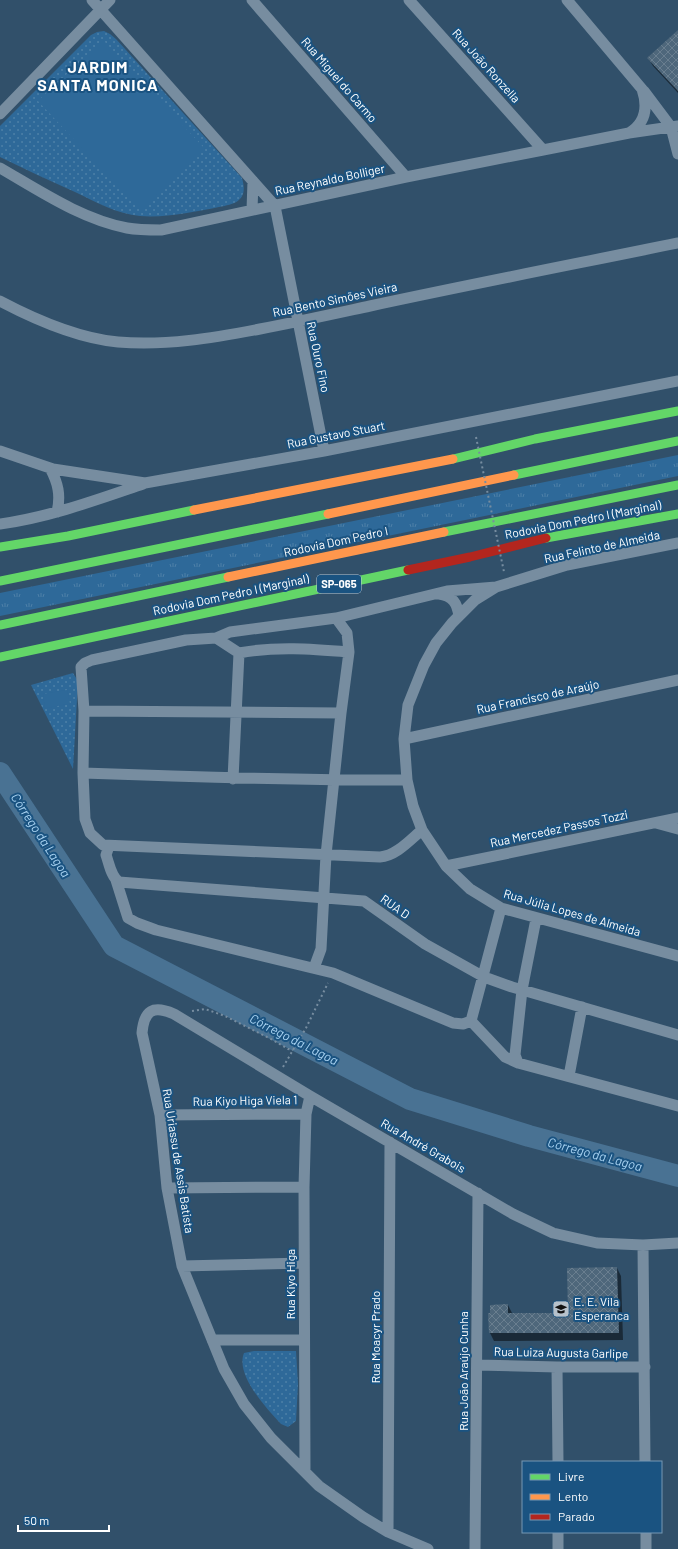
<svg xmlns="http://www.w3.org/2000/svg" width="678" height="1549" viewBox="0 0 678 1549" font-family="Barlow,sans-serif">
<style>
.grass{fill:url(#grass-tufts)}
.park{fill:url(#park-dots)}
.pitch{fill:#2e6999}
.shadow{fill:#0007}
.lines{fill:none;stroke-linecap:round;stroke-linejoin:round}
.river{stroke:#497293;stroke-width:22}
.building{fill:url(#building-cross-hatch)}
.path{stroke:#778da0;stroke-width:2;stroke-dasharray:2 3;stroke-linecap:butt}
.street{stroke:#778da0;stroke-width:11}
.fast{stroke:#63d668;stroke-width:9}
.slow{stroke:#ff974d;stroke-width:9}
.jam{stroke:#b3261e;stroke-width:9}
.path-bridge{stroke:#778da0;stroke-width:2;stroke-dasharray:2 3;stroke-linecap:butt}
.labels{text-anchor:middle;stroke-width:4;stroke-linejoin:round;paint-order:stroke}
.shield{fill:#1a5381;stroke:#bacbd9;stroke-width:1}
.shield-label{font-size:11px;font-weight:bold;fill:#fff}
.street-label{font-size:12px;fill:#fff;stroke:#1a5381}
.poi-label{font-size:12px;fill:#fff;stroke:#1a5381;text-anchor:start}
.water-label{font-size:13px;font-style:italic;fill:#a9d3f2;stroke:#1a5381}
.district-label{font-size:16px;font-weight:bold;letter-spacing:1px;fill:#fff;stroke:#1a5381}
</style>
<defs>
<pattern id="grass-tufts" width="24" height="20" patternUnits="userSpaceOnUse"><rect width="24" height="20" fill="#2e6999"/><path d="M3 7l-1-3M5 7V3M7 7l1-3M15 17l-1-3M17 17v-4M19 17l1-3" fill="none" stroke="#4d80a8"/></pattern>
<pattern id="park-dots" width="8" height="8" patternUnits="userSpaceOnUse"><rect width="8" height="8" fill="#2e6999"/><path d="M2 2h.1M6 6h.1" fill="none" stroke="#4d80a8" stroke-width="1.8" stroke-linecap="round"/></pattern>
<pattern id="building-cross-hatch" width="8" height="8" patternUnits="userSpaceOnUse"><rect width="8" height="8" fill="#4e677b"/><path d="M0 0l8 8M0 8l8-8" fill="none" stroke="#697e8f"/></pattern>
</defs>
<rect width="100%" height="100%" fill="#31506a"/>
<!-- grass -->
<path class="grass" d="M678,455V476L0,616V593Z"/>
<!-- park -->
<path class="park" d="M104,31L110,34L116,39L242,178C248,199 238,204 219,207C194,212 166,218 140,216C117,214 96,202 75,192C50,181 25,169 0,157V126L91,35L97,32Z
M73,673L78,681L73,769L31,685Z
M254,1351H296L298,1384L296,1421L288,1427L281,1424C267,1409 235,1375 244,1353Z"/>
<!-- pitch -->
<path class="pitch" d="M103,40L205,149L140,210L38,101Z
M67,690L70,704L45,708L43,694Z"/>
<!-- shadow -->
<path class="shadow" d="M678,31V93L653,66L648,58Z
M617,1268L621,1276L623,1340L494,1341L490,1333L489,1314L508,1305L512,1313L569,1314Z"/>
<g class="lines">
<!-- river -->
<path class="river" d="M0,773L114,946L410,1099L529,1136L678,1176"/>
</g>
<!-- building -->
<path class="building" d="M678,30V91L647,58Z
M617,1267L619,1333H489L488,1313H490V1305L508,1304V1313H568L567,1268Z"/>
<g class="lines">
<!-- path -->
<path class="path" d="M192,1011L205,1009L225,1016L273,1040L288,1049L293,1050
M283,1067L306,1028L328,983"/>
<!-- street -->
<path class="street" d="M92,0L275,206L324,451
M252,0L406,177
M409,0L543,150
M567,0L642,89C648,107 646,123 629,133
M644,91L671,127L678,154
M0,114L110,0
M0,168C40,191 81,219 127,228C138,230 150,230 161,230L406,177L543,150L629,133L678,126
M252,210L253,181
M0,301C36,320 77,338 118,342C166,346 213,338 260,329C297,322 333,314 370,306C472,284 575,264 678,243
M0,451L53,469L145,483L324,451L678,381
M50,468C58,483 61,495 57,512
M0,524C50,517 96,500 143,484
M678,543L567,565L496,587L475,600L452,623L436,643L424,665L408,705L404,739L407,780L413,806L422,830L446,866L470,889L501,908L678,956
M439,594C453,596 457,603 459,616
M216,638L239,653C275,646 312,649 349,652
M84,711L341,713
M404,739L678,680
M83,773C191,777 299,780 407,780
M233,779L239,653
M656,823L678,829
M422,830C410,840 396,856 380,857L103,845L90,833L85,819L83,773L84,711L81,667L85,663L92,660L186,640L216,638L230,632L336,618L447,591L496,587
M109,846L106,855C109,863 111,877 119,882L364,901L425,944L484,977L512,987L678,1035
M446,866L678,818
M116,880L128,918L137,923L156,930L333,973L453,1023L463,1024L471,1021
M536,919L522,990L515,1055L518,1063L678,1106
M314,968L321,949L326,855L341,713L349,652L347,633L336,618
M471,1021L501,908
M471,1021L505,1057L518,1063
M569,1076L582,1007
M160,1115L306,1114
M167,1188L304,1187
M643,1245L645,1462
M182,1266L304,1263
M212,1340H304
M477,1365L557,1367H645
M557,1367L558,1462
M305,1472L304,1187L306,1114L310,1096
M388,1532L390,1142
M558,1532V1549
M646,1532V1549
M428,1549L388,1532L363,1517L319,1486L271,1438L244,1404L224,1369L182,1266L167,1188L160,1115L142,1033C144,1010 153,1005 174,1014L310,1096L513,1214L553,1233L597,1243L643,1245L678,1243
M475,1549L478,1193"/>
<!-- fast -->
<path class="fast" d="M453,459L535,439L678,411
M514,475L678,441
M444,532L678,485
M546,538L678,514
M0,547L68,536L194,510
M0,581L328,514
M0,625L228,577
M0,657L408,570"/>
<!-- slow -->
<path class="slow" d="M194,510L453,459
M328,514L514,475
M228,577L444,532"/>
<!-- jam -->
<path class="jam" d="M408,570L470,557L546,538"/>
<!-- path-bridge -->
<path class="path-bridge" d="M476,437L504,572"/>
</g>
<!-- icons -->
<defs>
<g id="school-square" transform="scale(0.9)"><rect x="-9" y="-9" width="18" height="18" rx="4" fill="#b7c2cb" stroke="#1a5381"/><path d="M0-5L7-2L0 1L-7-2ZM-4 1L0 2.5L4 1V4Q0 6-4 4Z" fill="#111"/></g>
</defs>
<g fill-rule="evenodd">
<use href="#school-square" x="561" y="1309"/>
</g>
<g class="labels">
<!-- shield labels -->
<rect class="shield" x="317" y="575" width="44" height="18" rx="3"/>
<g class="shield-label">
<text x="339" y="588">SP-065</text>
</g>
<!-- street labels -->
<g class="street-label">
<text transform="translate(486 66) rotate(48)" y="4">Rua João Ronzella</text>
<text transform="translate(339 80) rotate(49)" y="4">Rua Miguel do Carmo</text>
<text transform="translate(330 180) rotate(-12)" y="4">Rua Reynaldo Bolliger</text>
<text transform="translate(335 300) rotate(-12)" y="4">Rua Bento Simões Vieira</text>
<text transform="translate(318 357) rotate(78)" y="4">Rua Ouro Fino</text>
<text transform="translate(336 435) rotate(-11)" y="4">Rua Gustavo Stuart</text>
<text transform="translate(583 520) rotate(-11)" y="4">Rodovia Dom Pedro I (Marginal)</text>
<text transform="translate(336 542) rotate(-12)" y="4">Rodovia Dom Pedro I</text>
<text transform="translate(602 547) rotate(-12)" y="4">Rua Felinto de Almeida</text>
<text transform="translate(231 595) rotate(-12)" y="4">Rodovia Dom Pedro I (Marginal)</text>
<text transform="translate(538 697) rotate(-12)" y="4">Rua Francisco de Araújo</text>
<text transform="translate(559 829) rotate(-12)" y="4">Rua Mercedez Passos Tozzi</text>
<text transform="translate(395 907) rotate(35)" y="4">RUA D</text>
<text transform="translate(572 913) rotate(16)" y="4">Rua Júlia Lopes de Almeida</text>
<text transform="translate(245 1101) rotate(-1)" y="4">Rua Kiyo Higa Viela 1</text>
<text transform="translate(423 1146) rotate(30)" y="4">Rua André Grabois</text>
<text transform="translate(178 1161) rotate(81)" y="4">Rua Uriassu de Assis Batista</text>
<text transform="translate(291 1284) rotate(-90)" y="4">Rua Kiyo Higa</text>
<text transform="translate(376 1337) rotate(-90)" y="4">Rua Moacyr Prado</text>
<text transform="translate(561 1353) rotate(1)" y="4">Rua Luiza Augusta Garlipe</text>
<text transform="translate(464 1371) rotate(-90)" y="4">Rua João Araújo Cunha</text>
</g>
<!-- poi labels -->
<g class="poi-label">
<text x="574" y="1306">E. E. Vila<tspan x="574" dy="14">Esperanca</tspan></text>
</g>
<!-- water labels -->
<g class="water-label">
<text transform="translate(41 835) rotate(57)" y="5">Córrego da Lagoa</text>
<text transform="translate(294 1039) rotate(27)" y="5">Córrego da Lagoa</text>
<text transform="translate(595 1154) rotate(15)" y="5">Córrego da Lagoa</text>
</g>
<!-- district labels -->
<g class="district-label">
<text x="98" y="73">JARDIM<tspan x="98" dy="18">SANTA MONICA</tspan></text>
</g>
</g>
<!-- legend -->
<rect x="522" y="1461" width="140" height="72" fill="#1a5381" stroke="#7698b3"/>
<rect x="530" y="1474" width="20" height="6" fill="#63d668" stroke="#7698b3"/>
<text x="558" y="1481" font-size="12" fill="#ffffff">Livre</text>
<rect x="530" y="1494" width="20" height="6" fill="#ff974d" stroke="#7698b3"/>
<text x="558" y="1501" font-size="12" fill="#ffffff">Lento</text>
<rect x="530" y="1514" width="20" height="6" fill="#b3261e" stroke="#7698b3"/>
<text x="558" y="1521" font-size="12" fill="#ffffff">Parado</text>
<!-- scale -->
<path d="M18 1525v6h91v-6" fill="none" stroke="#ffffff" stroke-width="2"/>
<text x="24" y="1525" font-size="12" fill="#ffffff" stroke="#1a5381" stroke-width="3" paint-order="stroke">50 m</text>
</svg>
